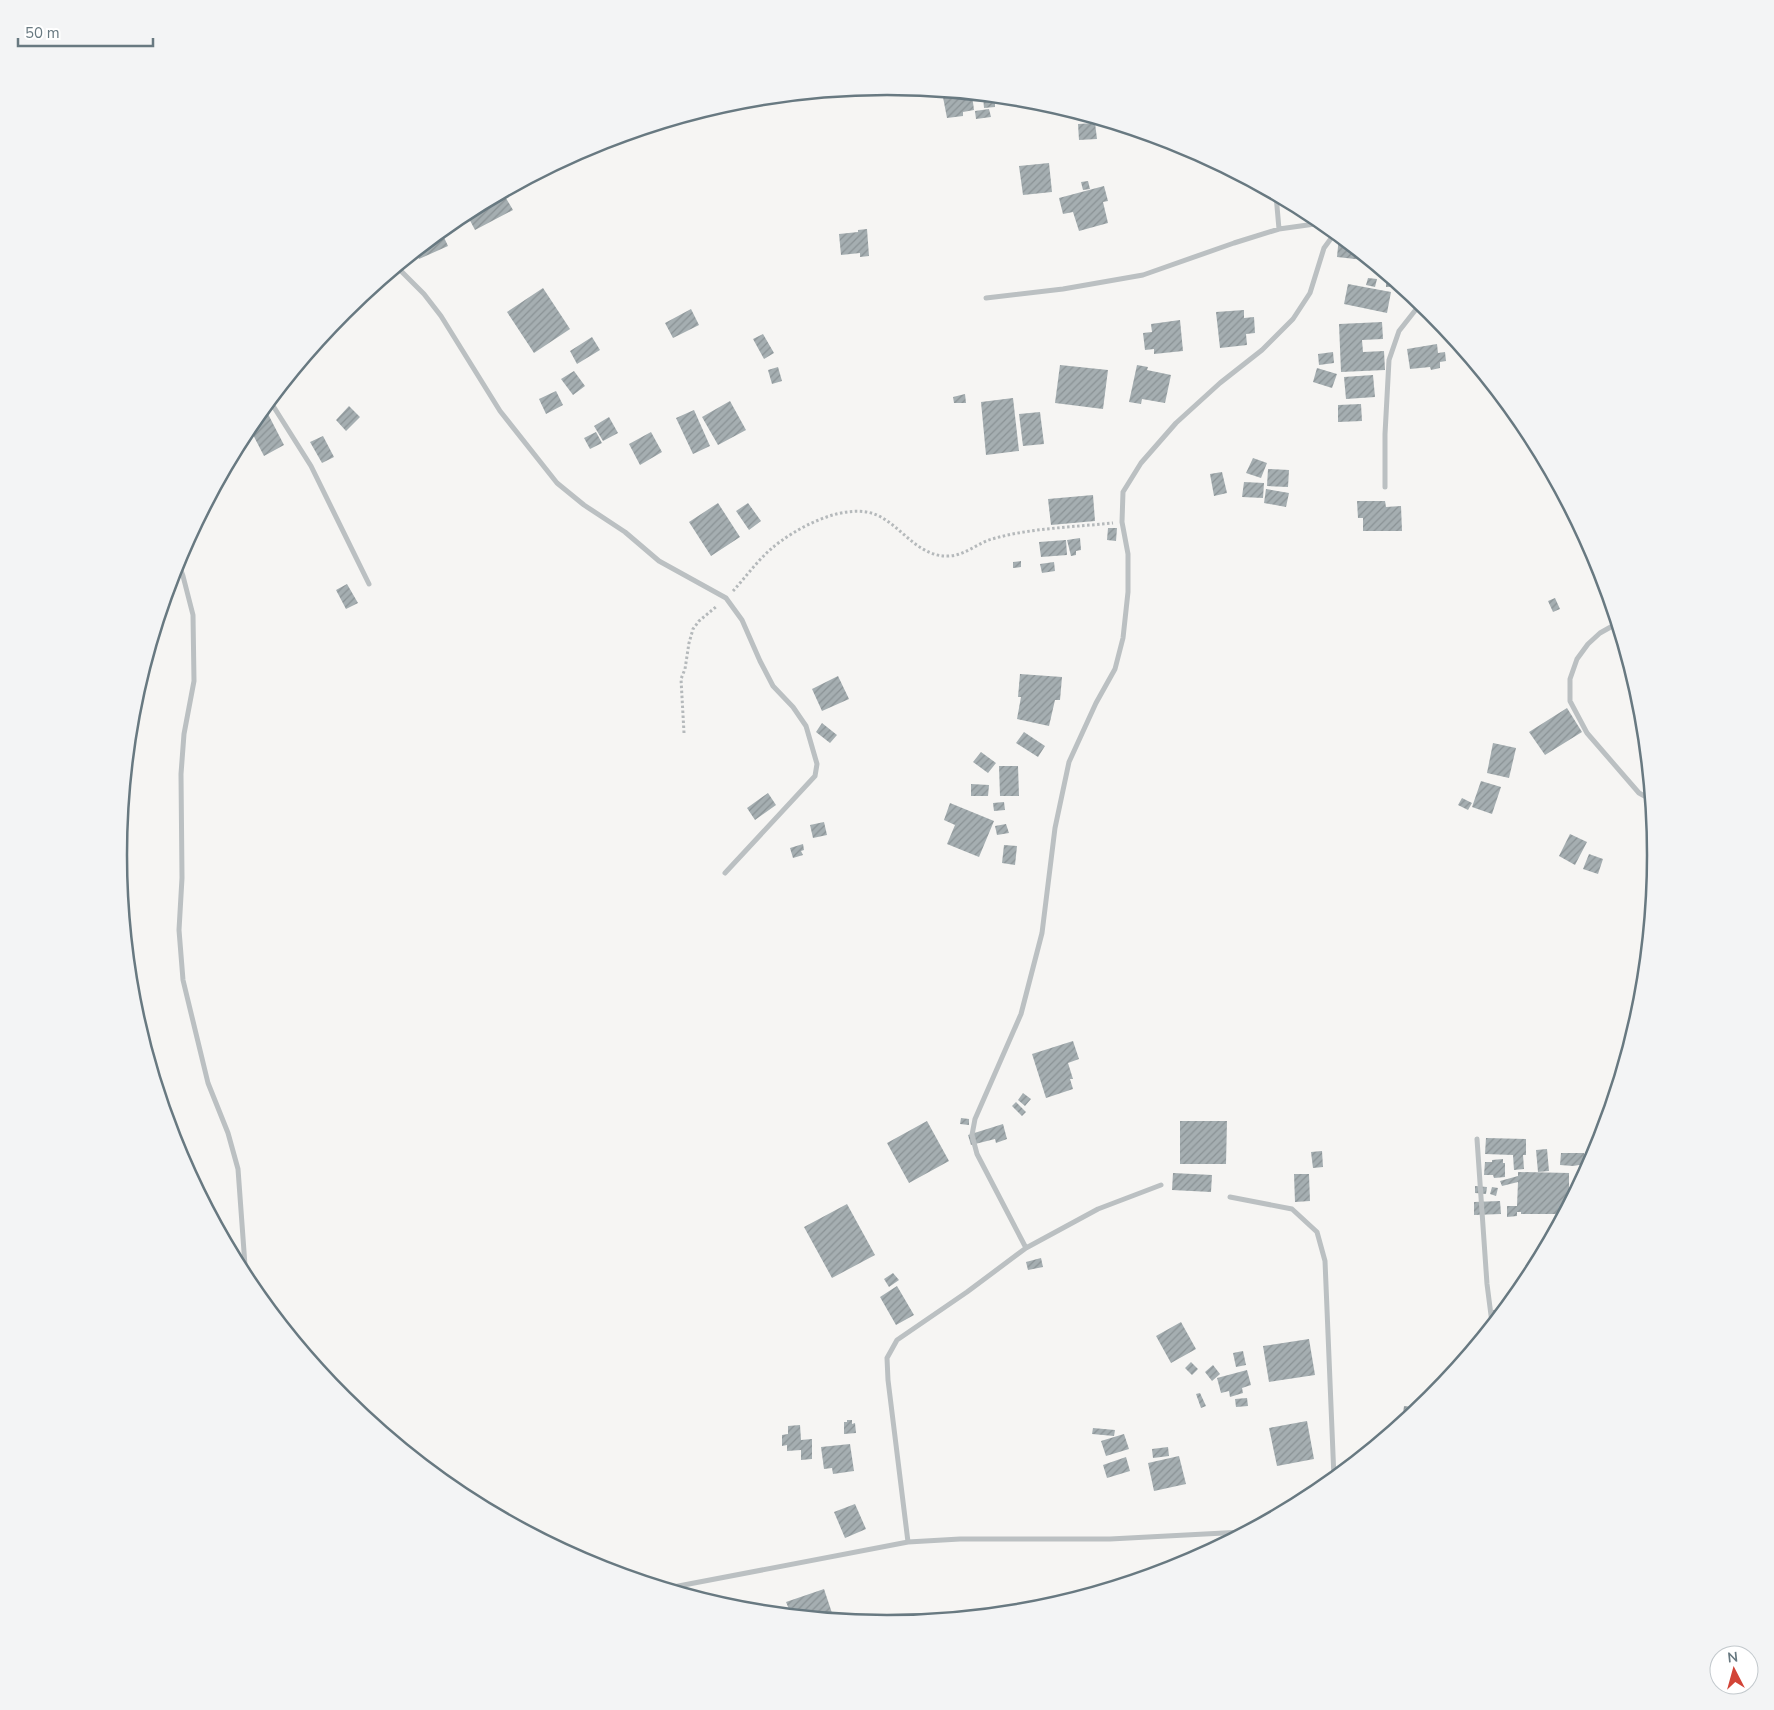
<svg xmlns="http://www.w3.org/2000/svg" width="1774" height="1710" viewBox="0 0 1774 1710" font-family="'Nunito Sans',sans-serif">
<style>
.building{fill:url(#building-hatch)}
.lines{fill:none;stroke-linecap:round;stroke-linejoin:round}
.path{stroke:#b5b9bb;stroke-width:3;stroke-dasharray:2.5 2.5;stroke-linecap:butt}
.minor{stroke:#bbc0c2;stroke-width:5}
.rim{fill:none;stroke:#687981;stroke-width:2.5}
</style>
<defs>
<pattern id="building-hatch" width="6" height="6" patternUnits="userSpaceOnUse" patternTransform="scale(1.25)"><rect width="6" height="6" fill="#a5aeb1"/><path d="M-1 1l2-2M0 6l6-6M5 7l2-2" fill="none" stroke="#8a9295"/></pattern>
</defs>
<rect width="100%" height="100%" fill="#f6f5f3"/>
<!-- building -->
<path class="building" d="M942,92L972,95L974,110L963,112V116L947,118Z
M983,96L995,97V107L984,108Z
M989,109L991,117L976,119L975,111Z
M1095,123L1097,139L1079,140L1078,124Z
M1049,163L1052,192L1023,195L1019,166Z
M1088,181L1090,189L1083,190L1081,182Z
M1104,186L1108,201L1103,202L1108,223L1079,231L1073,212L1063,214L1059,198Z
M503,193L513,210L475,230L466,213Z
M867,229L869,256L860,257V253L841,255L839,234L858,232V230Z
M441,231L448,246L419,259L416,252Z
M1339,236L1364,257V260L1337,257Z
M1386,277H1388L1401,287H1386Z
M1368,278L1377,279L1375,287L1366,285Z
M1348,284L1391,292L1387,313L1344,304Z
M543,288L570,329L534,353L507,312Z
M691,309L699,325L673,338L665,323Z
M1244,310V318L1254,317L1255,333L1246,334L1247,345L1220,348L1216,312Z
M1180,320L1183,351L1154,354V349L1145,350L1143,333L1152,332L1151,324Z
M1382,322L1383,339L1362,340L1363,352L1384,351L1385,370L1341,372L1339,324Z
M763,334L774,353L764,359L753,339Z
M592,337L600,350L577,364L570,351Z
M1437,344L1438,353L1445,352L1446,361L1440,362V368L1431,370L1430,367L1410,369L1407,349Z
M1333,352L1334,363L1319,365L1318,354Z
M1060,365L1108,370L1103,409L1055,403Z
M1137,365L1148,367L1147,370L1171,375L1165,403L1142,399L1141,404L1129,402Z
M778,367L782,381L772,384L768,370Z
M1317,368L1337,374L1332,388L1313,382Z
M574,371L585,386L573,395L561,379Z
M1373,375L1375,397L1346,399L1344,377Z
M556,391L563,405L546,414L539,399Z
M965,394L966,403H954L953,397Z
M1013,398L1019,451L986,455L981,402Z
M730,401L746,430L718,445L702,417Z
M1361,404L1362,421L1338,422V405Z
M349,406L360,417L346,431L336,420Z
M694,410L710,446L693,454L676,418Z
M1040,412L1044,444L1023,446L1019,414Z
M268,414L284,445L264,456L249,427L252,422Z
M609,417L618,433L603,441L594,426Z
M596,432L602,443L590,449L584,438Z
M651,432L662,452L640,465L629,444Z
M323,436L334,457L322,463L310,442Z
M1253,458L1267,463L1261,478L1246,473Z
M1268,469L1289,470L1288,487L1267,486Z
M1222,472L1227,493L1214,496L1210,474Z
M1244,482L1264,483L1263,498L1242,497Z
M1266,489L1289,493L1286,507L1264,503Z
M1093,495L1095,521L1051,525L1048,499Z
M1357,501H1385L1386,507L1401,506L1402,531H1363V518H1358Z
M718,503L740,537L711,556L689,522Z
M748,503L761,521L749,530L736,511Z
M1108,528H1117L1116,541L1107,540Z
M1080,538L1081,550L1076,551V555L1071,556L1067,540Z
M1066,540L1067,555L1041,557L1039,542Z
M1021,561V567L1013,568V562Z
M1054,562L1055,571L1042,573L1040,564Z
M347,584L358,603L346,609L336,590Z
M1555,598L1560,609L1553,612L1548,601Z
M1020,674L1062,677L1060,700H1055L1049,726L1017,719L1021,697H1018Z
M838,676L849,699L822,711L812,689Z
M1567,708L1582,732L1545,755L1529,732Z
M822,723L837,735L830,743L816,732Z
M1024,732L1045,746L1038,757L1016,743Z
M1493,743L1516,748L1509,778L1487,773Z
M981,752L996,763L988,773L973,762Z
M999,766H1018L1019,796H1000Z
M1481,781L1501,787L1492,814L1472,807Z
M971,784L989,785L988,796H971Z
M768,793L776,805L755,820L747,808Z
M1462,798L1472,803L1468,810L1458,805Z
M1004,802L1005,810L994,811L993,803Z
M950,803L994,821L979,857L947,844L955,825L944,820Z
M824,822L827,835L813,838L810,825Z
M1006,824L1009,833L997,835L995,826Z
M1570,834L1587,842L1575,865L1559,856Z
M803,844L804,850L801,851L803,855L793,858L790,848Z
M1004,845L1017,846L1015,865L1002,863Z
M1589,854L1603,859L1598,874L1583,869Z
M1073,1041L1079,1059L1068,1063L1073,1079H1070L1073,1089L1046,1098L1032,1054Z
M1023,1093L1031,1099L1025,1106L1018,1100Z
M1016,1102L1026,1112L1022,1116L1012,1106Z
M961,1118L969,1119V1125L960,1124Z
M927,1121L949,1161L909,1183L887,1143Z
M1180,1121H1227L1226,1164H1180Z
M1003,1124L1007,1139L996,1143L995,1139L971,1145L968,1135Z
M1486,1138L1526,1139V1155H1523L1524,1169L1514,1170L1513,1155L1485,1154Z
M1547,1149L1549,1171L1538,1172L1536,1150Z
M1322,1151L1323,1167L1313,1168L1311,1152Z
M1561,1153H1584L1585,1164L1573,1166L1560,1165Z
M1503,1159V1163H1505V1177L1494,1178L1493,1175H1484L1485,1162H1492V1160Z
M1586,1169V1171L1580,1182L1579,1170Z
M1518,1172L1569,1173V1202L1563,1214H1521V1212H1517V1216L1507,1217V1206H1517L1518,1182L1502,1186L1500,1181L1518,1176Z
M1173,1173L1212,1175L1211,1192L1172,1190Z
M1294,1174H1309L1310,1201L1295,1202Z
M1475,1186L1487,1187L1486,1194L1475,1193Z
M1492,1187L1498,1188L1496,1196L1490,1194Z
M1500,1201L1501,1214L1474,1215V1202Z
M847,1204L875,1255L832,1278L804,1227Z
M1041,1258L1043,1267L1028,1270L1026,1262Z
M893,1273L899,1280L889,1287L884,1279Z
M897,1286L914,1315L896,1325L880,1297Z
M1504,1309L1503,1311L1495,1320L1493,1310Z
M1181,1322L1196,1349L1171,1363L1156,1336Z
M1309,1339L1315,1375L1269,1382L1263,1346Z
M1243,1351L1246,1365L1236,1367L1233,1353Z
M1191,1362L1198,1369L1192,1375L1185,1368Z
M1213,1365L1220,1374L1212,1381L1205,1372Z
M1247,1370L1251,1385L1242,1388L1243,1393L1230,1397L1229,1391L1221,1393L1217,1378Z
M1200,1393L1206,1406L1201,1408L1196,1394Z
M1247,1398L1248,1406L1236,1407L1235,1399Z
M1404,1406L1420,1408L1402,1422Z
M847,1420H852V1424L855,1423L856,1433L844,1434V1422H847Z
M1307,1421L1314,1459L1277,1466L1269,1428Z
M800,1425L801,1440L812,1439V1459L801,1460V1450L787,1451V1445L782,1446V1435L788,1434V1426Z
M1093,1428L1115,1430L1114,1436L1092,1434Z
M1124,1434L1129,1449L1106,1456L1101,1441Z
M850,1444L854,1471L833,1474L832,1468L824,1469L821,1447Z
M1168,1447L1169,1456L1153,1458L1152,1449Z
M1179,1456L1186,1484L1154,1491L1148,1463Z
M1126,1457L1130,1471L1107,1478L1103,1465Z
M855,1504L866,1529L845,1538L834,1512Z
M824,1589L834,1619L791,1614L786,1602Z"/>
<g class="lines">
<!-- path -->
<path class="path" d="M733,591C745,578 757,561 771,549C795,528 847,500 879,516C903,528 919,558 950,556C965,555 978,543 992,539C1030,528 1074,527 1113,523
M684,733L681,679L685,669L689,643L693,629L699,621L717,606"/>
<!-- minor -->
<path class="minor" d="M1276,195L1279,229
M397,267L424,294L441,316L500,411L557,483L584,505L625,532L659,561L726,598L742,620L760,661L773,686L793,707L806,726L817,764L815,776L725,873
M986,298L1063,289L1143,275L1234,243L1279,229L1322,223
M270,401L311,466L369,584
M1385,487V434L1389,360L1399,331L1421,303
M177,560L183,576L193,615L194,681L184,734L181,774L182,878L179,930L183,980L208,1083L228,1133L238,1169L246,1279
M1616,624L1600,633L1588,644L1577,659L1570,679V701L1587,733L1639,793L1650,799
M1477,1139L1487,1284L1492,1323
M1230,1197L1292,1209L1317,1232L1325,1261L1334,1478
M1026,1248L977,1154L972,1135L975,1119L1021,1014L1042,933L1055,828L1069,762L1096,703L1115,669L1123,638L1128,592V554L1122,522L1123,492L1141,463L1176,423L1220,383L1262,350L1293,319L1310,293L1324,248L1335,233
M908,1542L888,1380L887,1358L897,1340L967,1292L1026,1248L1098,1209L1161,1185
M668,1588L908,1542L960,1539H1110L1243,1532"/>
</g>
<!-- crop -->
<path d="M0 0H1774V1710H0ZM127 855a760 760 0 1 1 1520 0a760 760 0 1 1-1520 0Z" fill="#f3f4f5" fill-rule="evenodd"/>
<path class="rim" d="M127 855a760 760 0 1 1 1520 0a760 760 0 1 1-1520 0Z"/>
<!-- north arrow -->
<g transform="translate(1734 1670) rotate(354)"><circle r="24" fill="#ffffff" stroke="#c3c9cd"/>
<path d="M0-4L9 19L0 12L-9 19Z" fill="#d24437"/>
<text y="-8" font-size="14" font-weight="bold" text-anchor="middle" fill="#687981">N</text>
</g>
<!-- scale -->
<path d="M18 38v8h135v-8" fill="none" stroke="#687981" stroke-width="2.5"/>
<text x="25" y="38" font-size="15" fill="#687981" stroke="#ffffff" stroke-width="4" paint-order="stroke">50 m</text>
</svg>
